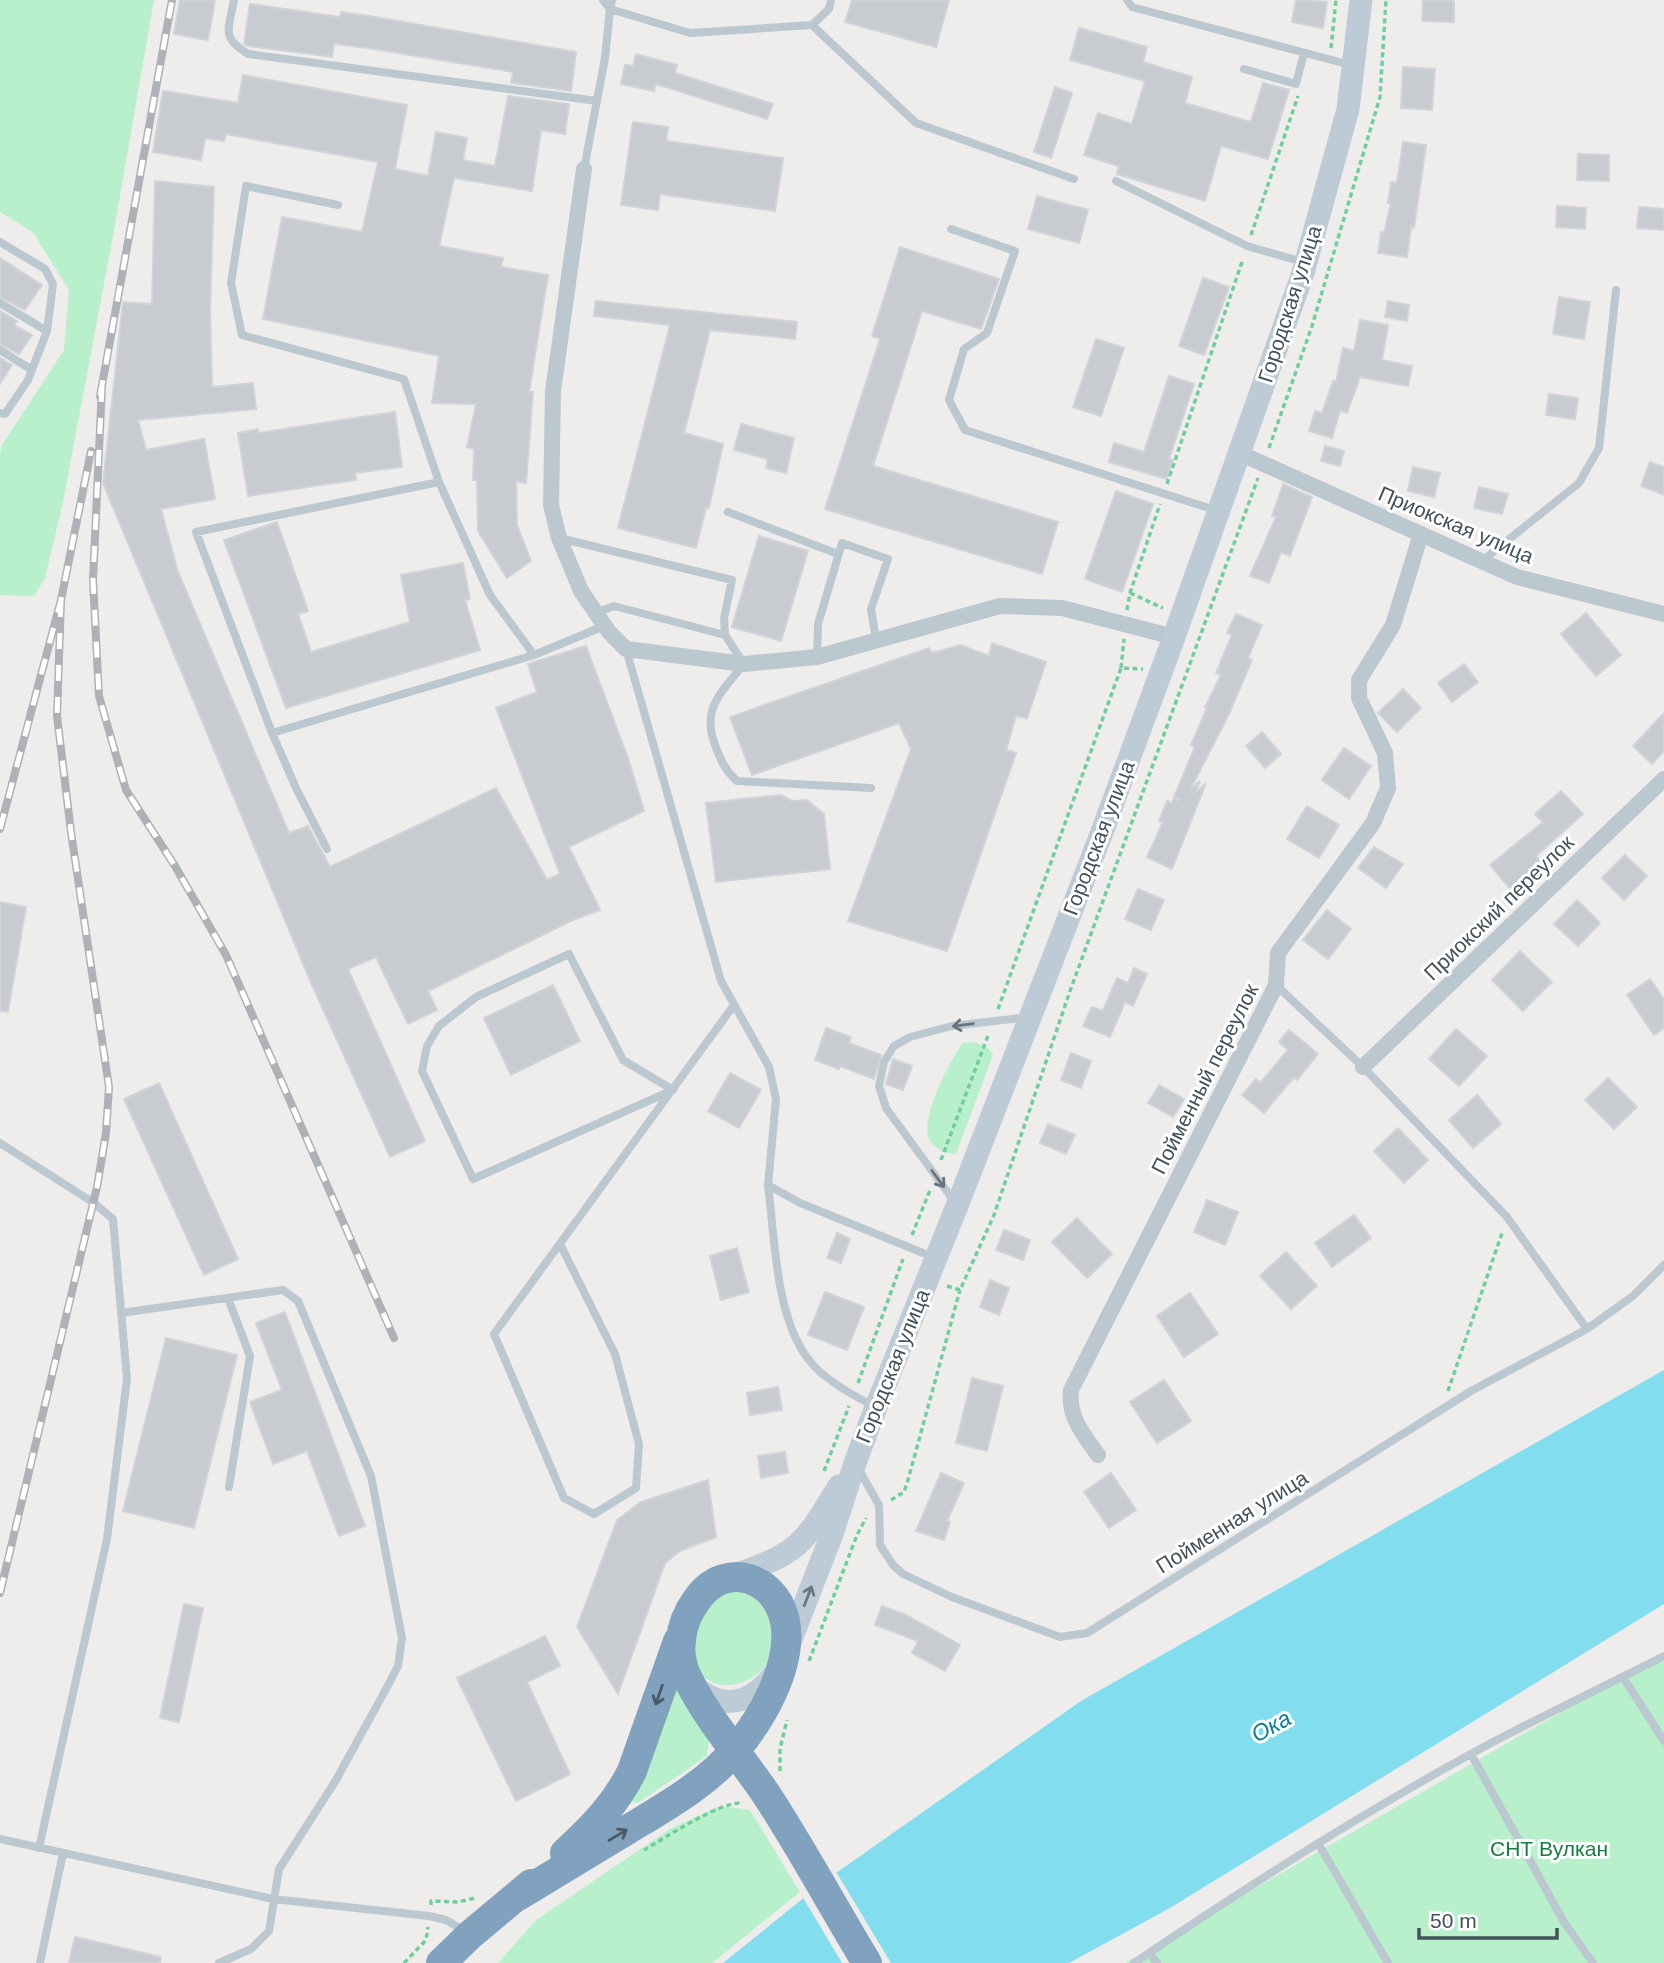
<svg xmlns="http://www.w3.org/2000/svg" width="1664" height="1963" viewBox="0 0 1664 1963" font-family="Helvetica,sans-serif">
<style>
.green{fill:#b7f0ca}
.water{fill:#82deef}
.pier{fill:#efecec}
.building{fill:#c8ccd1;stroke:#d0d3d8;stroke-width:2}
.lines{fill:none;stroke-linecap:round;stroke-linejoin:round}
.path{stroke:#6ecf9a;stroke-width:3.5;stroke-dasharray:5 3.5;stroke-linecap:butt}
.lane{stroke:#bcc8cf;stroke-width:8}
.street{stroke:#bcc8cf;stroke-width:16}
.secondary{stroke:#bdcbd7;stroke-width:23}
.highway{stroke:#81a2be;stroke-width:30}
.rail-casing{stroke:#aeb2b7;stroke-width:8}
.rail{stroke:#fff;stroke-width:5;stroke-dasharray:16;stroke-linecap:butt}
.oneway{stroke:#68757d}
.oneway2{stroke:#687680}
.oneway3{stroke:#4a5964}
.labels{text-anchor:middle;stroke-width:6;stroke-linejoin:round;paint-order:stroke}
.street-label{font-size:21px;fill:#44515a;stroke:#fff}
.park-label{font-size:21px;fill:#127e42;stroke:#fff}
.water-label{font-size:23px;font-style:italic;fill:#087e94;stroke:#fff}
</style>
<rect width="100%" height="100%" fill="#efecec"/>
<!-- green -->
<path class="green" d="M0,0H154L113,236L63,502L45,578L34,596L0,595V453L2,445L64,350L69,290L33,232L0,212Z
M975,1042L988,1048L993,1055L956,1154C946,1154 933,1148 929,1139C920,1119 950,1059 963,1043Z
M749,1590L775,1620C774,1632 775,1647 770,1658C759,1682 716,1699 699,1670C696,1666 696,1659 694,1654C694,1651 692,1647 692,1644C692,1636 699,1626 701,1618C710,1596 726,1591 749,1590Z
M1664,1653V1963H1125Z
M678,1690L709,1739L707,1756L638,1803L632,1802L631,1794L668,1692Z
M720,1806L750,1810L800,1892L712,1963H498L536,1920L670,1829Z"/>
<!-- water -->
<path class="water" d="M1664,1370V1604L1170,1908L1069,1963H723L826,1880L1081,1701Z"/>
<!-- pier -->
<path class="pier" d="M835,1870L891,1963H842L802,1896Z"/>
<!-- building -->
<path class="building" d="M180,0H215L208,40L174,34Z
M852,0H949L936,47L845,22Z
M1296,0L1327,2L1323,28L1292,22Z
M1423,0H1454V22L1422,21Z
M250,4L340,17L341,12L375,17L576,52L571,91L511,83L513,72L368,48L334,44L332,57L248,46L244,44Z
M1079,28L1147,47L1143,62L1192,77L1185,103L1251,122L1263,83L1289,90L1268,159L1221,146L1205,201L1117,174L1119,166L1084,155L1098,113L1132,124L1145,81L1070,60Z
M636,54L677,65L675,73L773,104L767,119L656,84L654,91L621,84L625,65L633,66Z
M1403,67L1435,69L1432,110L1401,108Z
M243,75L407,105L395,169L428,176L436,132L467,138L463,160L495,166L508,96L569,104L565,134L541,130L532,191L454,178L439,246L503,258L501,267L548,275L529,392H533L526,483L516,481L517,525L531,561L507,578L478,531L477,480H473L474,449L467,447L476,404L432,403L439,356L263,319L282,217L362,232L378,162L226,134L224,141L205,138L201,160L153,152L163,91L238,103Z
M1055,87L1072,93L1051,158L1034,152Z
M633,122L668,127L666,141L783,158L775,211L660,194L658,210L621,205Z
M1403,142L1426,145L1414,228L1411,227L1407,257L1378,253L1381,232L1384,233L1391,203H1388L1391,182L1397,183Z
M1578,154L1609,155V181L1577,180Z
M155,181L214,187L210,309L212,387L253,383L256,409L138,420L146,450L204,439L215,499L161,509L178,572L289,833L308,826L330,867L496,788L547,880L560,874L496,708L537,692L528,664L586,646L629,761L644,811L569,847L600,910L573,920L428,991L437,1010L408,1024L376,957L348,969L425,1141L390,1157L312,985L103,483L123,302L152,304Z
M1037,196L1088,210L1079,243L1028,229Z
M1557,206L1586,208L1585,229L1556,227Z
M1639,207L1664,209V230L1637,228Z
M900,247L999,279L981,329L922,311L873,466L1058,522L1042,574L825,509L880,339L872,336Z
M0,258L42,285L25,310L0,297Z
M1203,278L1229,287L1204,355L1179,346Z
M1559,297L1590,302L1584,339L1553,334Z
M596,301L797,322L795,339L710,330L684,433L723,444L709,508H706L696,548L618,528L670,325L594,316Z
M1388,301L1409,305L1407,321L1385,317Z
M0,311L17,321L14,325L32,335L19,354L0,344Z
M1360,320L1388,325L1382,360L1412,366L1408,386L1360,377L1347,413L1340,410L1332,438L1309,431L1315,411L1322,413L1333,381L1336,382L1343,348L1354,351Z
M1096,339L1124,348L1101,416L1073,407Z
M0,358L12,365L0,384Z
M1169,376L1194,384L1169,459L1173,460L1167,479L1109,462L1114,443L1144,452Z
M1549,394L1578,398L1575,419L1546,415Z
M395,412L402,467L355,473L356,480L248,496L238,433L258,429V433Z
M741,424L794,438L786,473L766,468L768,459L734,450Z
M1325,446L1344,451L1340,466L1321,461Z
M1650,462L1664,467V495L1641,486Z
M1413,467L1440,473L1434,497L1408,491Z
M1283,484L1312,497L1290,556L1281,552L1269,583L1250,576L1276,517L1272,516Z
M1479,487L1508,494L1502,514L1474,508Z
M1116,491L1153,504L1122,592L1085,579Z
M277,522L308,611L298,614L311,652L410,622L401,575L463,563L470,599L465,600L480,650L286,708L224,540Z
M759,536L808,551L781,641L732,627Z
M1586,613L1621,655L1596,676L1561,634Z
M1236,614L1262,625L1248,658L1252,660L1229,714L1190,790L1200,781L1195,793L1206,783L1172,869L1147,857L1163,822L1159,821L1167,801L1172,803L1174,798L1178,801L1180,799L1174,797L1195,747L1191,745L1207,708L1205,707L1221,675L1216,673L1232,635L1227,633Z
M992,643L1046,662L1027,718L1016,716L1006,750L1016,753L947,951L848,921L911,749L899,723L752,775L730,717L929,648L932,653L961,645L989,656Z
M1464,664L1478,682L1452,702L1438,683Z
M1403,689L1421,708L1397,732L1378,713Z
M1664,713V751L1652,764L1633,746Z
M1262,732L1281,754L1265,768L1246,746Z
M1344,748L1371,766L1349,799L1322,780Z
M1561,791L1583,814L1536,856L1543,864L1511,890L1490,865L1543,822L1535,814Z
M781,795L792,801L807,800L824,814L830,869L716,882L706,803Z
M1307,806L1339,825L1319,858L1287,839Z
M1374,847L1403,864L1386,888L1358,868Z
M1625,855L1647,876L1624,900L1602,878Z
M1138,889L1164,900L1151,930L1125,919Z
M1577,900L1600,923L1578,946L1554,924Z
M0,902L26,907L8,1012L0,1011Z
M1327,910L1351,929L1328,959L1303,940Z
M1520,951L1552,982L1523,1011L1492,980Z
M1134,968L1147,974L1133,1006L1125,1002L1110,1037L1083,1026L1092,1007L1103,1011L1117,978L1128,983Z
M1650,979L1664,999V1028L1654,1035L1627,995Z
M553,985L580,1041L511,1075L484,1018Z
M826,1028L851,1037L849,1043L881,1055L874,1079L840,1066L839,1069L815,1060Z
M1456,1029L1487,1056L1459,1086L1429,1059Z
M1289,1030L1318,1054L1297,1080L1294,1077L1264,1113L1242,1095L1256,1079L1260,1083L1288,1050L1279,1042Z
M1071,1053L1091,1061L1081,1088L1061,1080Z
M893,1059L912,1066L903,1090L886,1084Z
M730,1073L761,1090L739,1128L708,1111Z
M1608,1078L1637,1107L1614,1129L1585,1100Z
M159,1083L238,1259L204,1275L124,1099Z
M1159,1085L1184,1099L1173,1117L1148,1103Z
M1477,1095L1501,1124L1473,1148L1449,1120Z
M1048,1124L1075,1135L1066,1154L1040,1143Z
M1398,1128L1428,1160L1404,1183L1374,1151Z
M1207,1200L1238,1212L1225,1245L1194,1232Z
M1354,1215L1371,1238L1332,1267L1315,1243Z
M1077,1218L1112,1254L1087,1278L1052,1242Z
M1004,1230L1030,1240L1023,1260L996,1250Z
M837,1233L850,1239L841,1263L827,1258Z
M737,1248L749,1292L721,1300L710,1256Z
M1286,1252L1317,1286L1291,1309L1260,1276Z
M990,1280L1009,1288L999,1315L980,1307Z
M825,1292L864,1307L847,1350L808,1335Z
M1190,1293L1218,1334L1184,1357L1157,1316Z
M285,1312L365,1526L339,1536L307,1451L273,1464L250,1402L282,1390L256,1323Z
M166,1338L237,1355L194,1528L123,1511Z
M972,1378L1003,1386L987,1451L956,1443Z
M1164,1380L1191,1421L1157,1443L1130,1402Z
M778,1387L782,1410L750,1415L747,1393Z
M785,1452L788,1473L761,1478L758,1456Z
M941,1473L964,1483L947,1521L950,1522L944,1540L916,1531Z
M1111,1473L1136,1510L1109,1528L1084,1492Z
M708,1480L716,1537L680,1551L665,1563L618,1694L577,1627L617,1520L641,1502Z
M184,1604L203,1608L179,1722L160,1718Z
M882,1606L904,1614L960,1645L945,1671L912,1653L918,1641L875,1625Z
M545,1636L560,1666L527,1682L570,1774L516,1801L457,1678Z
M75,1937L161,1957L160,1963H69Z"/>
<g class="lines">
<!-- path -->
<path class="path" d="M1331,48L1336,0
M1251,235L1298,96
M1269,448L1312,326L1380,97L1386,0
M1167,484L1243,259
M1130,593L1163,608
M1127,610L1130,593L1160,504
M1121,668L1124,639
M998,1009L1121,668L1143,669
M941,1160L989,1033
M912,1235L930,1190
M947,1286L960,1290L994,1215L1070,991L1258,478
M858,1383L903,1259
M1448,1391L1502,1233
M824,1471L849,1406
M891,1500L904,1492L908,1480L960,1290
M809,1661L857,1535L866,1518
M780,1771V1749L787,1720
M644,1850C665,1838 720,1801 743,1803
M431,1905V1901L458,1902L475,1898
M404,1963L426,1940L428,1927"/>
<!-- lane -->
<path class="lane" d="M234,0C229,29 220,37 248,54L597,101
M612,0L610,9L690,33L812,25L829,9L831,0
M1127,0L1132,7L1351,65
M812,25L916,123L1074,179
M1244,69L1296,84L1304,53
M584,169L605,58L610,9L603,0
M1116,181L1247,246L1303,262
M338,205L246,186L231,283L242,335L404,379L439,482L490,595L534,655
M951,229L1015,251L987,333L964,349L949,400L965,430L1215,510
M0,242L45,269L53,284L47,331L28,380L5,414L0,413
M0,303L47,331
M0,350L32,370
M439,482L196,532L272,733L534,655L604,626
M728,512L838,554
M559,538L732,580L724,618L725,635L744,664C722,692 701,707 715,745C721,761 725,770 737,781L871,788
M1482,561L1579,483L1599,448L1616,290
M596,613L614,606L725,635
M626,649L721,981L769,1067L776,1099L768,1185L800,1203L933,1257
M817,657L818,624L842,543L888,559L871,609L876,640
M272,733L296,788L327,849
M569,954L623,1060L673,1090L473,1179L422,1071L427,1046L439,1026L476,997Z
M1276,985L1363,1067L1507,1217L1587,1329
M0,1143L94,1203L113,1219L127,1379L107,1539L39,1848
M768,1185C775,1238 775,1317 809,1360C823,1379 854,1396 874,1406
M954,1201L886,1108L879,1086L884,1062L894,1046L910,1037L952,1026L1028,1017
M560,1244L615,1354L639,1444L636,1488L594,1514L564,1498L494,1334C574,1224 654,1115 734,1005
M228,1298L250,1356L229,1487
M121,1313L283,1290L298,1301L371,1476L402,1638L398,1666L386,1689L336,1780L279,1869L269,1931L251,1949L219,1963
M858,1468L879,1505L880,1545L893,1565L903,1574L952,1597L1060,1637L1087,1633L1471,1391L1587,1329L1633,1296L1664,1265
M1623,1677L1664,1741
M1471,1754L1564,1922L1593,1963
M0,1839L273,1899L429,1916L446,1920L465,1931
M1318,1843L1388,1963
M1149,1953L1157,1963
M40,1963L63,1853
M1134,1963C1243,1889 1354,1818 1469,1755C1533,1720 1599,1689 1664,1656"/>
<!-- street -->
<path class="street" d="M584,169L553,391L551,505L559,538L581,591L609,632L626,649L744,664L817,657L1000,606L1062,608L1174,637
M1239,453L1517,577L1664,614
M1363,1067L1664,779
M1098,1455C1083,1434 1068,1417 1071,1390L1276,985L1278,953L1373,823L1388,788L1385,753L1359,698V680L1393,625L1421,534"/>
<!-- secondary -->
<path class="secondary" d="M730,1577C755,1567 783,1560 802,1540C817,1525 828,1503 839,1486
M692,1684C728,1718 762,1698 783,1660L832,1534L855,1463L876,1407L957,1206L1102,832L1174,637L1303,273L1348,109L1361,0"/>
<!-- highway -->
<path class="highway" d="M565,1853C592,1828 616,1804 632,1771L678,1641
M518,1896C554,1874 590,1852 627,1830C665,1807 708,1783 737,1748C762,1718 790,1669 786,1628C781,1578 725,1557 696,1601C688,1612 682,1627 681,1640C679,1654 682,1668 689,1681C709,1721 741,1757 766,1794C802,1849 833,1907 867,1963
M441,1963L470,1935L531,1884"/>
<!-- rail casing -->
<g class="rail-casing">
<path id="rail" d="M102,386L93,580L99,696L126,790L175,866L226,955L394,1338
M100,396L172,0
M0,829L61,600L91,451
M0,1593L97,1187L106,1133L109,1087L71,832L57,716L61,600"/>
</g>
<!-- rail -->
<use href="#rail" class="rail"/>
</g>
<!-- one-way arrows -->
<defs><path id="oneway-shaft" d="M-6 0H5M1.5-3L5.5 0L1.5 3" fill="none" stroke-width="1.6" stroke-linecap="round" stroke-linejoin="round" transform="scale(1.75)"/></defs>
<g class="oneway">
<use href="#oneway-shaft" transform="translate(963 1025) rotate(173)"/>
<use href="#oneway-shaft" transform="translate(938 1179) rotate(54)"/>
</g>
<use class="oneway2" href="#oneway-shaft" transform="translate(808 1596) rotate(-69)"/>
<g class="oneway3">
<use href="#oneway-shaft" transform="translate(659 1695) rotate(109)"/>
<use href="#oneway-shaft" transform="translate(618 1835) rotate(-31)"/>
</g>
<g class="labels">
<!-- street labels -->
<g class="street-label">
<text transform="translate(1290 304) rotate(-72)" y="7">Городская улица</text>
<text transform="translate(1456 525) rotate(23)" y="7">Приокская улица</text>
<text transform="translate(1099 838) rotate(-69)" y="7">Городская улица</text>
<text transform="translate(1499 908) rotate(-44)" y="7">Приокский переулок</text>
<text transform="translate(1205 1079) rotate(-63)" y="7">Пойменный переулок</text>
<text transform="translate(893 1366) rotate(-68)" y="7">Городская улица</text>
<text transform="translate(1232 1522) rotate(-32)" y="7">Пойменная улица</text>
</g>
<!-- park labels -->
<g class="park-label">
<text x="1549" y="1856">СНТ Вулкан</text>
</g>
<!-- water labels -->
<g class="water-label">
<text transform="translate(1271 1726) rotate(-29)" y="8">Ока</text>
</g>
</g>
<!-- scale -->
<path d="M1419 1928v10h138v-10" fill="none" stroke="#44515a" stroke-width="3.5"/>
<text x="1430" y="1928" font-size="21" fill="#44515a" stroke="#ffffff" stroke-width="5" paint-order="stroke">50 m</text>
</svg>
